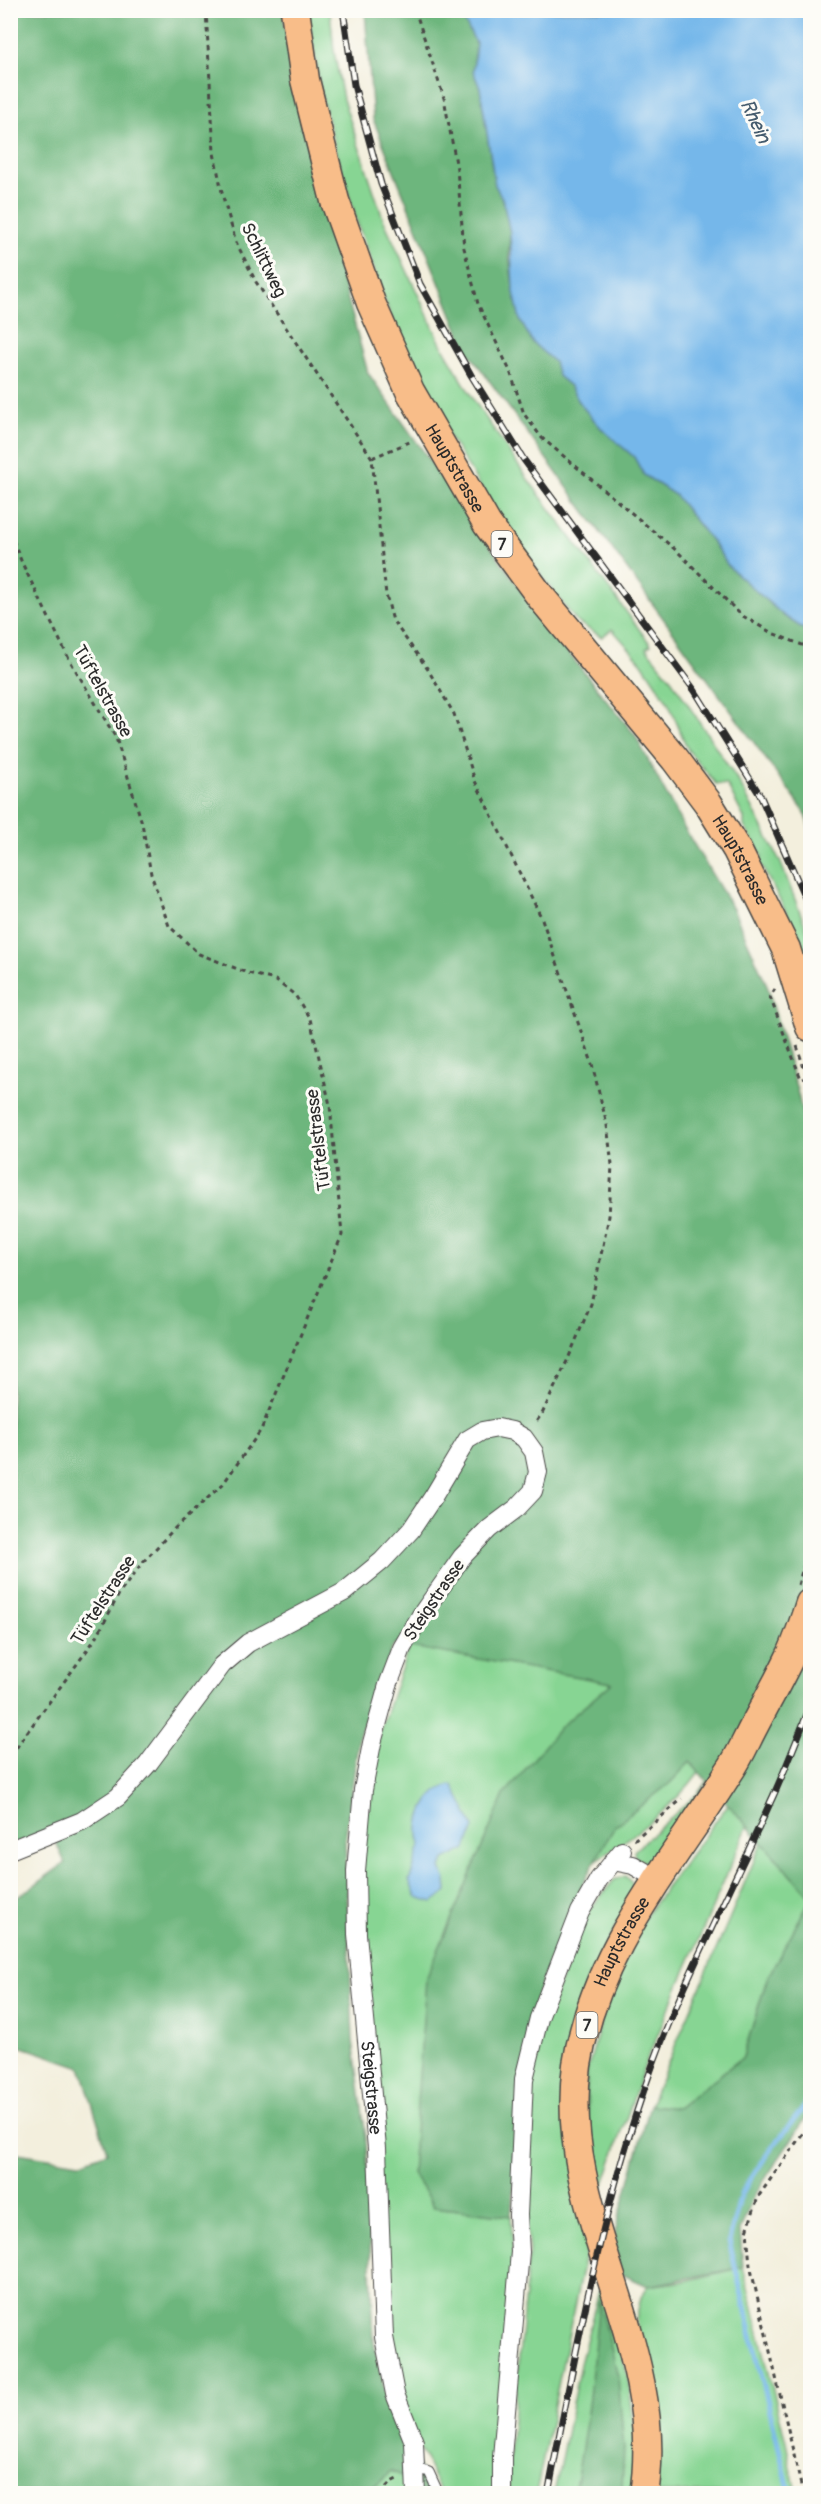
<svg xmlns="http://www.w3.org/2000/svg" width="821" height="2504" viewBox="0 0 821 2504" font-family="Pangolin,sans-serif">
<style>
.green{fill:#87d593;stroke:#59805f;stroke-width:1.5}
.forest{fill:#6db67d;stroke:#4c7054;stroke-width:1.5}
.water{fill:#74b7ea;stroke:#50718a;stroke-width:1.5}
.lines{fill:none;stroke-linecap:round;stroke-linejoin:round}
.stream{stroke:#74b7ea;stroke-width:5}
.service-casing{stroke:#494846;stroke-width:11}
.minor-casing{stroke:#494846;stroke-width:20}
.primary-casing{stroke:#494846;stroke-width:31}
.path{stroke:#494846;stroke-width:3;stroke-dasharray:4.5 4.5;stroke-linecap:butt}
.service{stroke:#fff;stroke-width:9}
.minor{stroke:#fff;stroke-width:18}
.primary{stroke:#f8bd89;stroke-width:28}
.rail-casing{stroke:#2b2b2b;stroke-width:7}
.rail{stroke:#fdfcf7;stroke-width:4.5;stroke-dasharray:14;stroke-linecap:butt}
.labels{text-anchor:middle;stroke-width:6;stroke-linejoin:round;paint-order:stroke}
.shield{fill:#fdfcf7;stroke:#6a6a68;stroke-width:1.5}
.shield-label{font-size:16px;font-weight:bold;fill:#2b2b2b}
.street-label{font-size:18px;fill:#2b2b2b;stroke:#fdfcf7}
.water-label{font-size:20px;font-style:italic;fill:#455c6e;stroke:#fdfcf7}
</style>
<rect width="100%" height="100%" fill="#fdfcf7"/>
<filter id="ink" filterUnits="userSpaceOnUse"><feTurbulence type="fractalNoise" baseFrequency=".0167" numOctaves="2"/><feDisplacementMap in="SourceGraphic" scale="12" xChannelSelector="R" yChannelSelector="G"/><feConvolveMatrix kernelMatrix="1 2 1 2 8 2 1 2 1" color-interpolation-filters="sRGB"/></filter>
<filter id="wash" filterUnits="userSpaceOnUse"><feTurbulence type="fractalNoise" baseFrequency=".008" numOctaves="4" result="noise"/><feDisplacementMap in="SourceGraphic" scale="24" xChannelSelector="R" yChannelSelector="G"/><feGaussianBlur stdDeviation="1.35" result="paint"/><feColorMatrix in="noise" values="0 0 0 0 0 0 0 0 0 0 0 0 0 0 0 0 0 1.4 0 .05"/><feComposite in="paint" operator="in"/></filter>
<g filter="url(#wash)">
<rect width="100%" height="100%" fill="#f3efdd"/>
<!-- green -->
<path class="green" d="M308,11H330L334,51L343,99L384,221L441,344L475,402L527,478L651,645L646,648L672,680L740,784L780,861L810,938V968L792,923L759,861L762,856L744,826V818L727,785L716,784L688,750L668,702L642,663L612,629L602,637L577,622L512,537L443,427L397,334L357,222L334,143L321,94Z
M409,1646L613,1683L560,1727L434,2207L511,2216L513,2252L494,2493H441L421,2450L400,2397L387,2329L362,1935V1839L374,1748Z
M810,1681L646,2062L600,2195L588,2155L587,2071L610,1991L647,1914L740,1788Z
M721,1761L662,1852L644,1862L635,1857L634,1851L698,1793Z
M690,1762L699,1772C673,1808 632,1837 595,1861L615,1826L670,1783Z
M762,1842L810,1896V1900L767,1979L743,2057L677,2108L650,2105Z
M625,1876L632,1883L634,1894L585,1984L588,2240L536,2493L509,2494V2462L529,2251L525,2212L531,2082L545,2021L587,1913L614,1880Z
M743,2267L786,2442L796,2493H655L636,2320L641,2297L648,2286L685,2281Z
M601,2283L628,2377L635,2432L634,2493L554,2494L580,2364Z
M391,2470L423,2486L422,2493L367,2494Z"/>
<!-- forest -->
<path class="forest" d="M11,11H283L285,27L313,171L368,373L548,628L635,735L684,828L733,909L767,985L797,1090L810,1147V1896L690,1762L670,1783L615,1826L588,1874L550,1959L530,2016L511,2216L434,2207L412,2173L426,1979L504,1795L560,1727L612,1683L394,1644L359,1736L345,1840L353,2040L366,2138L374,2342L387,2402L404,2446L429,2481L434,2493H424L423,2486L391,2471L367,2493H11V2152L79,2163L107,2152L81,2067L11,2043V1902L65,1863L55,1840L29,1855L11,1844Z
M365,11H459L476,43L473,71L480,88L495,185L503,200L510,233L509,252L513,288L520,320L533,343L555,362L558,376L570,386L581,405L602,429L634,457L644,475L675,495L714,544L729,567L784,616L810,633V830L804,811L466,349L373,119Z
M810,1900V2112L753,2197L740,2231L743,2267L648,2286L619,2273L614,2236L650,2105L677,2108L743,2057L767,1979Z
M599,2299L618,2376L624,2449L622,2489L621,2493H574C587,2429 593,2364 599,2299Z"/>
<!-- water -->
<path class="water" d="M459,11H810V633L784,616L729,567L714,544L675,495L644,475L634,457L602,429L581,405L570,386L558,376L554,362L533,343L520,320L513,288L510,233L503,200L495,185L480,88L473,71L476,43Z
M453,1785L474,1827L466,1849L444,1860L441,1868L446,1880L447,1892L433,1902L416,1897L409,1880C415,1868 415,1857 421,1845C413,1823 427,1788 453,1785Z"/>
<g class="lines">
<!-- stream -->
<path class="stream" d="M790,2494L729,2241L741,2194L768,2153L805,2106L810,2092"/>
</g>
</g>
<g filter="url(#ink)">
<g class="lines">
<!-- service casing -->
<g class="service-casing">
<path id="service" d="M417,2468L429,2472L439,2494"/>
</g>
<!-- minor casing -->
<g class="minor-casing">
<g id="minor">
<path id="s1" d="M10,1850L82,1821L118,1797L148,1764L222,1665L248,1643L344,1592L382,1561L411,1530L433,1497L467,1440L482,1431L498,1428L512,1431L524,1438L534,1452L538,1472L533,1491L517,1508L489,1529L462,1557L421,1615L402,1648L388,1685L372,1743L363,1790L356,1871L357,1934L377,2148L384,2337L395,2394L414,2442L416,2494"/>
<path d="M613,1861L633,1865L657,1879"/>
<path d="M502,2494V2457L520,2252L518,2215L524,2079L539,2018L580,1912L599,1879L622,1851"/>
</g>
</g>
<!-- primary casing -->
<g class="primary-casing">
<g id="primary">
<path id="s2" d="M295,10L305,80L335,201L371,303L410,391L487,524L540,596L675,759L708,803L737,850L786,949L810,1027"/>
<path id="s3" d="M644,2494C668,2345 556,2213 577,2065C594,1952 671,1865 729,1772C739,1758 746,1741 754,1726C766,1703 779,1680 790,1657C798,1640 804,1621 810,1603"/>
</g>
</g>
<!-- path -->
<path class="path" d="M206,10L214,153L223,197L236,242L256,282L372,458L386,595L393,621L427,668L454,714L475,781L542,919L591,1060L607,1125L612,1165L609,1216L591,1304L568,1359L542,1414L535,1423
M415,10L444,98L457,169L464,248L478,304L510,371L524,414L542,438L677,551L741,615L772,633L810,648
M372,458L412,441
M10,532L22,563L69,659L116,738L142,823L151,874L169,926L199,954L248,973L275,980L295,995L310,1019L330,1105L342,1235L261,1430L223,1484L174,1529L142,1563L119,1594L96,1638L20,1742L10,1759
M775,989L770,997L801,1079L805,1078
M797,1046L810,1087
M798,1585L810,1544
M634,1840L682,1799
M380,2494L391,2482L399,2478
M803,2494L750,2265L747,2231L758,2197L810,2123"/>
<!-- service -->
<use href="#service" class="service"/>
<!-- minor -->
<use href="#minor" class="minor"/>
<!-- primary -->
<use href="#primary" class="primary"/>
<!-- rail casing -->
<g class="rail-casing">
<path id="rail" d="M343,10L354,85L381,184L420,284L471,375L524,460L695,691L760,795L810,909
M548,2494C576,2350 602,2205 652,2067C685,1976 731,1891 770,1803C785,1771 797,1739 810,1707"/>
</g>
<!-- rail -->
<use href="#rail" class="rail"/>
</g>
</g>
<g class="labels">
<!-- shield labels -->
<g class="shield">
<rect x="491.5" y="531" width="21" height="26" rx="4.5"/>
<rect x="576.5" y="2012" width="21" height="26" rx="4.5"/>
</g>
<g class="shield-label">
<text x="502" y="550">7</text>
<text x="587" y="2031">7</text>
</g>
<!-- street labels -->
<g class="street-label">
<text transform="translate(264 260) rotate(64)" y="6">Schlittweg</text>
<text dy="6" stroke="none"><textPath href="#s2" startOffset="489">Hauptstrasse</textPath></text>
<text transform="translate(103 691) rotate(61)" y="6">Tüftelstrasse</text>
<text dy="6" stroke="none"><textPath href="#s2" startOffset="975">Hauptstrasse</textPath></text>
<text transform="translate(318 1140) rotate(-97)" y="6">Tüftelstrasse</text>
<text transform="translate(103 1600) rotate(-57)" y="6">Tüftelstrasse</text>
<text transform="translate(434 1600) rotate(-56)" y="6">Steigstrasse</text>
<text dy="6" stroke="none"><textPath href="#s3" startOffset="570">Hauptstrasse</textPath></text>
<text dy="6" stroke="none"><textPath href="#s1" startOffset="1401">Steigstrasse</textPath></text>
</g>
<!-- water labels -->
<g class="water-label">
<text transform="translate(756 121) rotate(65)" y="7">Rhein</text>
</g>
</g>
<!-- margin -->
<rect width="821" height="2504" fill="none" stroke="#fdfcf7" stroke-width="36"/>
</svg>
